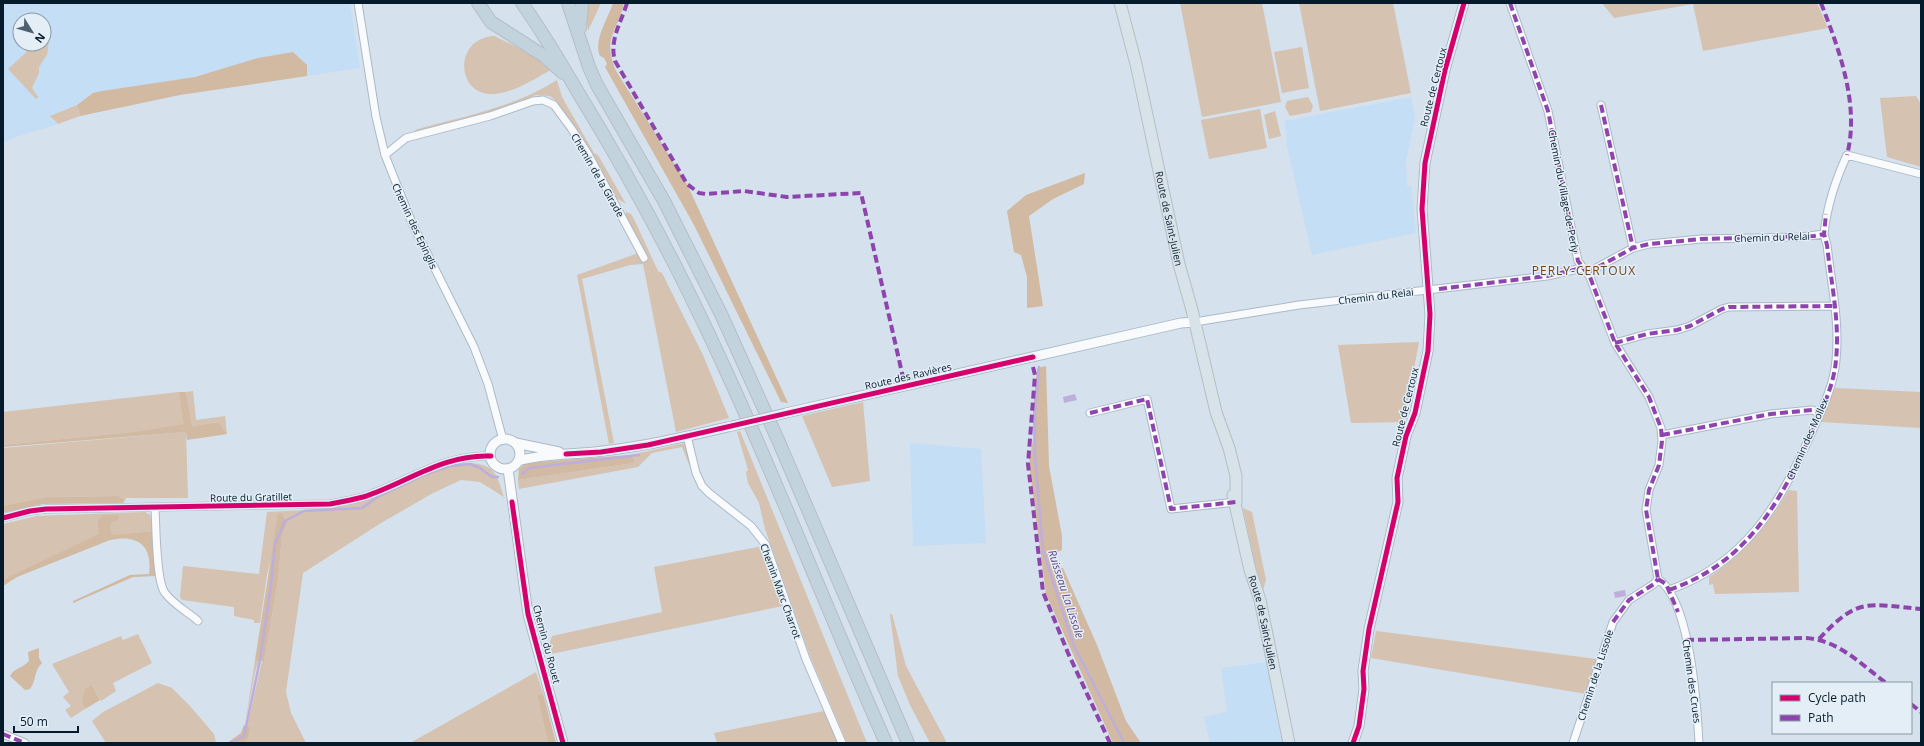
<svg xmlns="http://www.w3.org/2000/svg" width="1924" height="746" viewBox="0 0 1924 746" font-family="'Open Sans',sans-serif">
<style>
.built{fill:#c4def5;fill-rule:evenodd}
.green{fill:#d5c2b0}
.forest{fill:#d1b9a2}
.water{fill:#bdaedc}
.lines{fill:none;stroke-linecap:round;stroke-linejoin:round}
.stream{stroke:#bdaedc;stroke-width:2.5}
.street-casing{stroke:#abbac8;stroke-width:9}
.secondary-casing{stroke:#abbac8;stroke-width:11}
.primary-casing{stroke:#b5bec5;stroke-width:13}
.highway-casing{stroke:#b5bec5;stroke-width:14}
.street{stroke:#f9fafc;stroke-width:7}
.secondary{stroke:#f9fafc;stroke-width:9}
.primary{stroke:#d8e2e9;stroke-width:11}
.highway{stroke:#c3d3de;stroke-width:12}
.secondary-bridge-casing{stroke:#abbac8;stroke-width:11;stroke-linecap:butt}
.secondary-bridge{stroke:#f9fafc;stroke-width:9}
.quiet{stroke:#8e44ad;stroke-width:4;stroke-dasharray:8 4;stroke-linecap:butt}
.cycleway-casing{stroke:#e3eef7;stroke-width:8}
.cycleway{stroke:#d6006c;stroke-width:5}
.labels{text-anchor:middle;stroke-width:3;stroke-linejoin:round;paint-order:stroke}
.street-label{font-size:10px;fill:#051a2b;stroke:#e3eef7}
.water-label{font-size:11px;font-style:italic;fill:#633e88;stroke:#e3eef7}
.quarter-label{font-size:12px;letter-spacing:1px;fill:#6d4519;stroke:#e3eef7}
</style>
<rect width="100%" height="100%" fill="#d5e1ec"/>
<!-- built -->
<path class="built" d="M3,3H350L360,68L307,76V65L293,52L258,58L195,77L93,93L77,105L50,116L58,124L16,137L3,143ZM20,20H44V44H20Z
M1411,97L1415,118L1406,161L1407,186H1411L1416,233L1312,255L1287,146L1285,121Z
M910,443L981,449L986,543L913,546Z
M1269,662L1289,743H1210L1204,717L1227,712L1221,668Z"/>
<!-- green -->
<path class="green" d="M584,3H601L588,31Z
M1180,3H1262L1281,102L1202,117Z
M1299,3H1393L1411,93L1320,111Z
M1602,3H1817L1828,28L1703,51L1693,4L1614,18Z
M45,35L49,40L47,55L39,67V73L32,88L38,97L36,99L8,69L35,44H44Z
M494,36L531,54L552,69C537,78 511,94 493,94C455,95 454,38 494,36Z
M1302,47L1309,88L1282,93L1274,52Z
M557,80L562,97L594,153L598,155L626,204L615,197L576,129L557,102L550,96L536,95L504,109L416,132L415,130C464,116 513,108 557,80Z
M1916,96L1921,104V167L1887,157L1880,98Z
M1308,97L1313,106L1311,112L1290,116L1285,107L1287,101Z
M77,105L80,116L58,124L50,116Z
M1260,109L1267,148L1209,159L1201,120Z
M1275,111L1281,136L1269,139L1264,115Z
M626,212L631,214L634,219L658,271L662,273L703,355L729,418L676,432L643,264L630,265L582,279L614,443L609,444L577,275L644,251L626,216Z
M1419,342L1404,422L1351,423L1338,345Z
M1835,388L1921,392V428L1821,422Z
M193,391L196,420L225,416L227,434L219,422L192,426L186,392Z
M179,392L185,424L132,432L3,445V412Z
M863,402L870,481L832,487L802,416Z
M740,431L867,743H847L810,656L765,529L759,503L748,483L746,472L748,470L737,432Z
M186,432L188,498H126L125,500L118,496L48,497L3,507V448Z
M685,443L696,482L682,447L652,453L638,467L519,489L518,480L634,463V459L630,455Z
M471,463C496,465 497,476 504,497L480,482L461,480L433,493L381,523L303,573L286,692L291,713L306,743H242L250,727L247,726L262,661H264L278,581L282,535L287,523L282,513L267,575L260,623H254V620L234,616V607L182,600L180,597L183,566L259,574L267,512C297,510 330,511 359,502C397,491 430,463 471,463Z
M1789,490L1797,491L1799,592L1715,594L1713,584L1709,585V577C1743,555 1768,525 1789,490Z
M1243,508L1252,512L1266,580L1263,590L1256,569Z
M145,512L150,515L153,531L116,535L3,582V524L37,516Z
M763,546L783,606L546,655L552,636L662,612L654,567Z
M892,614L906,666L947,743H930L910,705L898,676L890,614Z
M1376,631L1597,659L1586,694L1371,658Z
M138,634L152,663L113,683L116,691L101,701L92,685L82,703L85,709L71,718L65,710L71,706L63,697L69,692L52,664L121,636L123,640Z
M255,660H259L255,672L245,725Z
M536,672L543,693L537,695L548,743H410Z
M158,683L172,688L190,706L214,734L216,743H106L92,721L103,712Z
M824,711L838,743H717L714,733Z"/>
<!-- forest -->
<path class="forest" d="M613,3H624C617,33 602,38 616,71L687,184L788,403L781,402L694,225L605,67L607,64L604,58L600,56C593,40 608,19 613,3Z
M293,52L307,65V76L180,95L80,116L77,105L93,93L102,91L195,77L258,58Z
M1085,173L1084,184L1053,199L1029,216L1043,306L1027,308V277L1021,255L1014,252L1007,211L1026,195Z
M1046,366L1049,466L1062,536V550L1053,554L1054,567L1063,568L1097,645L1126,721L1141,743H1113L1046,594L1029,464L1033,439V411L1037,368Z
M179,392H186L192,426L219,422L227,434L187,440L186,432L3,447V445L132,432L184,424Z
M630,455L634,459V463L518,480L519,469L526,463Z
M118,496L125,500L123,503L43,504L3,513L4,506L48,497Z
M282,513L287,523L282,535L278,581L264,661L255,660L278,514Z
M103,515H118L119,519L112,522L110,527L112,535L153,531L156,576L133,577L73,603V601L130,575L149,574C153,545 137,534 110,540L17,577L3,586V581L11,576L99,534L98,520Z
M39,648V658L42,663C33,672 37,679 30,689L25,690L10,676C14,668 23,668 29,661L28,652Z
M92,685L100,700L85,709L82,703L85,689Z
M543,693L556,743H548L537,695Z
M244,725L250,727L248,738L242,743H227L241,733Z"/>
<!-- water -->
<path class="water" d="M1075,394L1077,400L1064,403L1063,397Z
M1625,590L1626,596L1615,598L1614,592Z"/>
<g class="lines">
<!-- stream -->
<path class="stream" d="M1039,367L1035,412V457L1043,551L1074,646L1124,743
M522,474L529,468L639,455
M231,743L244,736L260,660L271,586L275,544L285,521L304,511L362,508L379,496L424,475L450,466L470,464L480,468L492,477H498"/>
<!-- street casing -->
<g class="street-casing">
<path id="street" d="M358,3L376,117L385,155L412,223L474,347L488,384L503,440
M1510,3L1548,111L1578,261L1590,277L1615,343L1649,397L1661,428L1662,441L1659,465L1649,490L1646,510L1658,579
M1601,105L1633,248
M385,155L406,138L490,116L533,101L543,100L554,105L571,128L588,154L644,258
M1587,273L1633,248L1649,244L1701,239L1801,237L1824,234C1827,205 1835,181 1847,155L1921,174
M1195,322L1299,305L1547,276L1582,268
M1615,343L1647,334L1677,330L1690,326L1722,309L1729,307L1834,306
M1090,413L1147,399L1171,509L1236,502
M1662,435L1771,414L1812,410L1820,413
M687,436L696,473L702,486L709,493L751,526L766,545L806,659L842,743
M155,508C156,525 156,582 165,593C174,605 188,612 198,621
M3,518L30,511L46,509L330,504C341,502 352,500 363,497C407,483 442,454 491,456
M1658,579C1690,600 1697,705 1699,743
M1669,590C1746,563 1779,505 1811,434C1821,411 1834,386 1836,360C1840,322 1831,282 1827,245L1824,234
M3,734L25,743
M1573,743L1613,622L1629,600L1654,584L1658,579"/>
</g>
<!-- secondary casing -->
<g class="secondary-casing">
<path id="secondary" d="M786,413L1181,323L1195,322
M490 454a15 15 0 1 1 30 0a15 15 0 1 1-30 0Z
M516,443L559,452
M518,461C546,453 575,455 603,451C647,446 689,436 732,426
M508,469L528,614L563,743
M1353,743L1359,726L1364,689L1363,671L1369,629L1398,502L1397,478L1406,436L1415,413L1428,351L1430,314L1422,209L1425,163L1445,70L1464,3"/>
</g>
<!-- primary casing -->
<g class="primary-casing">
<g id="primary">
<path id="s1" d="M1120,3L1136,64L1179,264L1192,310L1216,412L1229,448L1236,476V502"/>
<path id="s2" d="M1233,495L1250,570L1260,600L1289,743"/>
</g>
</g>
<!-- highway casing -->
<g class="highway-casing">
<path id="highway" d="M478,3L491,22L544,56L563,73
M522,3C543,33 561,63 579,94C617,156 652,219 684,283C759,433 818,590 886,743
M568,3L589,67L597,85L664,201L721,314L778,440L908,743
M580,28L582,3"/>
</g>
<!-- street -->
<use href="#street" class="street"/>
<!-- secondary -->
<use href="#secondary" class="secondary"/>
<!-- primary -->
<use href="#primary" class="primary"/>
<!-- highway -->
<use href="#highway" class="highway"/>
<!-- secondary-bridge casing -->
<g class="secondary-bridge-casing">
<path id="secondary-bridge" d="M732,426L786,413"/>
</g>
<!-- secondary-bridge -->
<use href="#secondary-bridge" class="secondary-bridge"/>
<!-- quiet -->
<path class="quiet" d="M627,3C621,23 609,40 615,61L687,184L699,193L706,194L744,191L787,197L861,193L905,386
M1510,3L1548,111L1578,261L1590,277L1615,343L1649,397L1661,428L1662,441L1659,465L1649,490L1646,510L1658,579
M1821,3C1839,49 1860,105 1847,155
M1601,105L1633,248
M1587,273L1633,248L1649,244L1701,239L1814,236L1824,234L1826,214
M1439,289L1547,276L1582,268
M1615,343L1647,334L1677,330L1690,326L1722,309L1729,307L1834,306
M1033,367L1035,375L1028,464L1043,592L1068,653L1110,743
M1090,413L1147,399L1171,509L1236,502
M1662,435L1771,414L1812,410L1820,413
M1658,579L1666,584L1678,612
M1669,590C1746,563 1779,505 1811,434C1821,411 1834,386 1836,360C1840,322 1831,282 1827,245L1824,234
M1613,622L1629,600L1654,584L1658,579
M1819,639C1858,597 1867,604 1921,609
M1686,640L1806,638C1838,640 1861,664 1886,683
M1911,704L1921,712
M3,734L25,743"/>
<!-- cycleway casing -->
<g class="cycleway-casing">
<path id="cycleway" d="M566,454L601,452L648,445L1033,357
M512,502L528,614L563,743
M3,518L30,511L46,509L330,504C341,502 352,500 363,497C407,483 442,454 491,456
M1353,743L1359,726L1364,689L1363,671L1369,629L1398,502L1397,478L1406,436L1415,413L1428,351L1430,314L1422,209L1425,163L1445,70L1464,3"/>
</g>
<!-- cycleway -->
<use href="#cycleway" class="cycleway"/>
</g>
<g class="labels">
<!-- street labels -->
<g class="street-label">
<text transform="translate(1433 87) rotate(-76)" y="4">Route de Certoux</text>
<text transform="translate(598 175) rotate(60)" y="4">Chemin de la Girade</text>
<text transform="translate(1564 191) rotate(79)" y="4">Chemin du Village-de-Perly</text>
<text dy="4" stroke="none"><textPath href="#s1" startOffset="221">Route de Saint-Julien</textPath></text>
<text transform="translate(415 226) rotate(65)" y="4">Chemin des Epinglis</text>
<text transform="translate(1772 237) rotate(-2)" y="4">Chemin du Relai</text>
<text transform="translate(1376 296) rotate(-7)" y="4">Chemin du Relai</text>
<text transform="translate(908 376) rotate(-13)" y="4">Route des Ravières</text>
<text transform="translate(1405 407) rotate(-76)" y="4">Route de Certoux</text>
<text transform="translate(1807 439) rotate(-66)" y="4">Chemin des Mollex</text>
<text transform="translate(251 497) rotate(-1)" y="4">Route du Gratillet</text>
<text transform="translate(781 591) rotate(70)" y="4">Chemin Marc Charrot</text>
<text dy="4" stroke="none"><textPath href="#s2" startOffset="131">Route de Saint-Julien</textPath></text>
<text transform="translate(547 644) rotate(75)" y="4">Chemin du Rouet</text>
<text transform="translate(1595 675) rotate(-72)" y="4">Chemin de la Lissole</text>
<text transform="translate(1692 681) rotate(82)" y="4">Chemin des Crues</text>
</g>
<!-- water labels -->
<g class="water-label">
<text transform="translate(1066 594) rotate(72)" y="4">Ruisseau La Lissole</text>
</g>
<!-- quarter labels -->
<g class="quarter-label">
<text x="1584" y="275">PERLY-CERTOUX</text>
</g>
</g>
<!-- border -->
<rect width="1924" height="746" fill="none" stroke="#051a2b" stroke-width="8"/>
<!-- legend -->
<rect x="1772" y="682" width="140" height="52" fill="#e3eef7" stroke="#8a99a5"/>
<rect x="1780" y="695" width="20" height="6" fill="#d6006c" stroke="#8a99a5"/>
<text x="1808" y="702" font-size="12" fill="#051a2b">Cycle path</text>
<rect x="1780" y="715" width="20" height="6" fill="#8e44ad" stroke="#8a99a5"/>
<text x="1808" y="722" font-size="12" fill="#051a2b">Path</text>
<!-- north arrow -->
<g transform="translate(32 32) rotate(127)"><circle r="19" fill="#e3eef7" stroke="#8a99a5"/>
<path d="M0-3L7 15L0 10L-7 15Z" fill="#4e606f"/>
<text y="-6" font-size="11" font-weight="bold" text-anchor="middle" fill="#051a2b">N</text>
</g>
<!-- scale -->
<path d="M14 726v6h64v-6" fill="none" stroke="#051a2b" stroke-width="2"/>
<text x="20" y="726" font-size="12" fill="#051a2b" stroke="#e3eef7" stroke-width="3" paint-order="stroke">50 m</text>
</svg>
